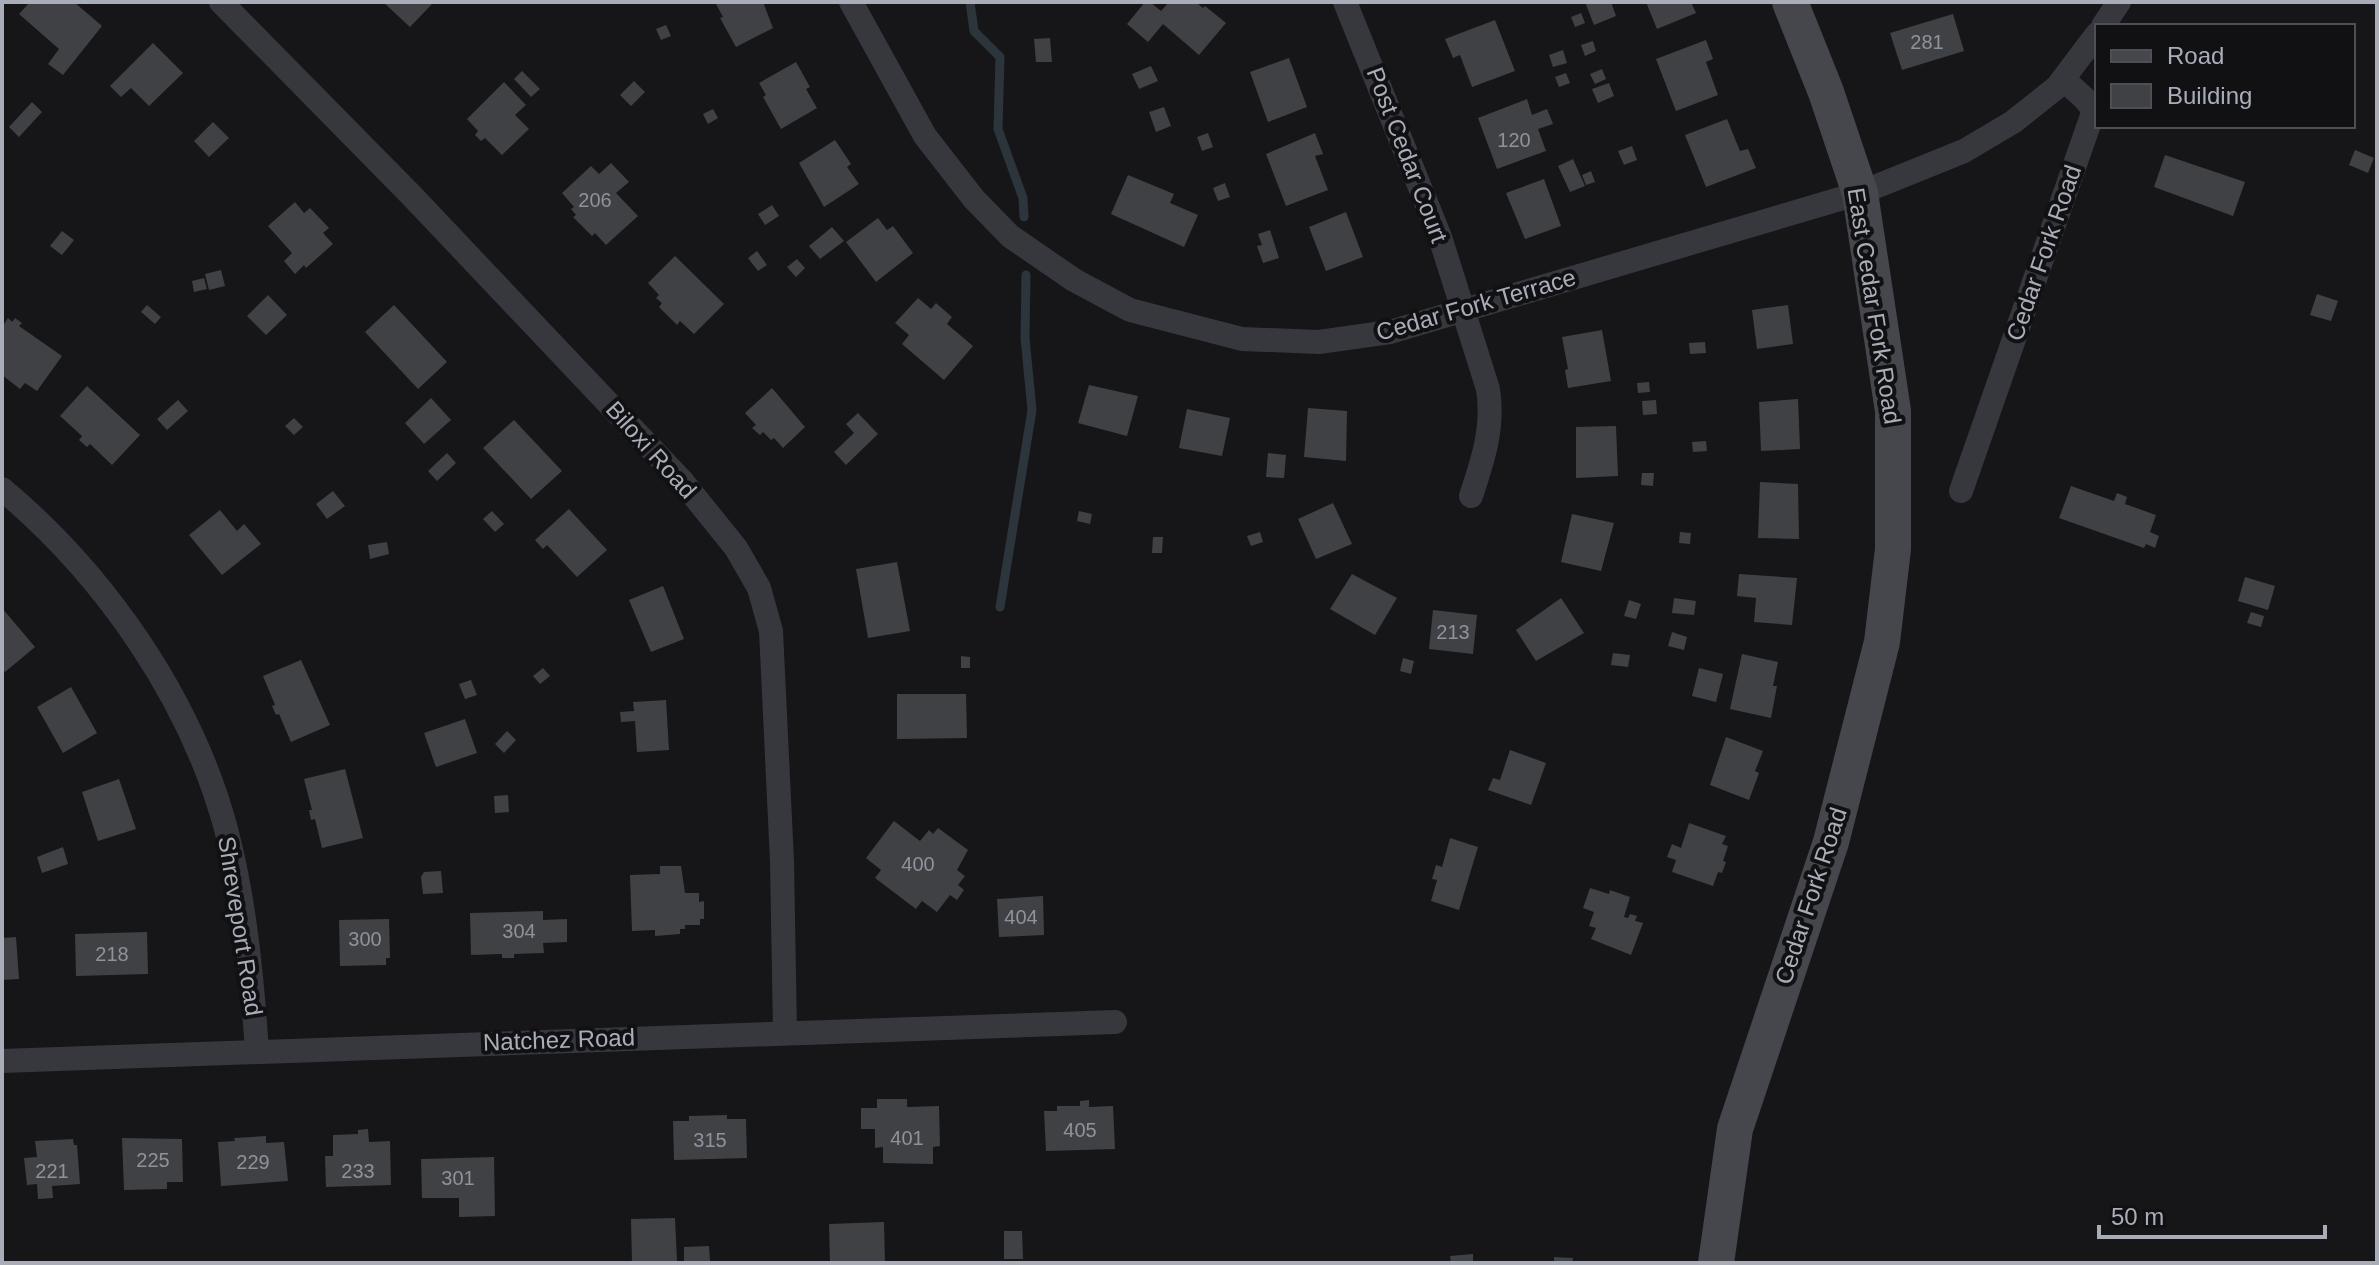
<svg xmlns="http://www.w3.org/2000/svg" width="2379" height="1265" viewBox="0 0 2379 1265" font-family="Arial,sans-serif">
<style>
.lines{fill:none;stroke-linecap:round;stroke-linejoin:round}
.stream{stroke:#2c353c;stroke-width:9}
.building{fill:#404145}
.street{stroke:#37383d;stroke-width:24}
.secondary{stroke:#45474d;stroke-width:36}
.labels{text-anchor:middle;stroke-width:8;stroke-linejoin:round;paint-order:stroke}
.number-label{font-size:20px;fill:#8e929b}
.street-label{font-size:24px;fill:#a8adb8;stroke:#111113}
</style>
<rect width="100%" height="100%" fill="#161618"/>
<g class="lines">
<!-- stream -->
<path class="stream" d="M970,2L974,31L1000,57L998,129L1023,198L1024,217
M1000,607L1032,410L1025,338L1026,275"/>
</g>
<!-- building -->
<path class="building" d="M30,2H74L102,26L63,75L48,64L59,49L19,14Z
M383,2H434L410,27Z
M715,2H763L773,28L736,47L720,18L723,17Z
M1145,2H1150L1161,11L1169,2H1196L1203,8L1205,6L1226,23L1199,55L1163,24L1148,42L1127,24Z
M1585,2H1611L1616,16L1594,25Z
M1646,2H1691L1696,13L1657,29Z
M1581,13L1585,23L1575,27L1571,17Z
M1953,14L1964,51L1902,70L1890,33Z
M1495,20L1515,71L1472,87L1460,55L1453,58L1445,39Z
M666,25L671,36L661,40L656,29Z
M1050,38L1052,62H1036L1034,39Z
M1706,40L1713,59L1706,62L1718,95L1676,111L1656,59Z
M1593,41L1596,51L1585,56L1581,45Z
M153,43L183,73L149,106L131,88L121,97L110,86Z
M1563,50L1567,63L1553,67L1549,55Z
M1289,58L1307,107L1268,122L1250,72Z
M796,62L810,87L806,89L817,108L781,129L763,97L766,95L759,83Z
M1151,66L1158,81L1139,89L1132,74Z
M1602,69L1606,79L1595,84L1590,74Z
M522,71L540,89L531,97L514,79Z
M1566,73L1570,83L1559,87L1555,77Z
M634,81L645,92L631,106L620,95Z
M504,82L526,105L515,115L529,129L502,155L485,138L481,141L475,135L478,131L467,119Z
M1609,83L1614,96L1598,103L1592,89Z
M1527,99L1532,115L1547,109L1553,124L1538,129L1546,151L1497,169L1478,118Z
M32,102L42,112L19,137L9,127Z
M1164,107L1171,126L1156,132L1149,112Z
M713,109L718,118L708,124L703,114Z
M1727,119L1740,151L1748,149L1756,168L1706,187L1685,135Z
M213,122L229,138L209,157L194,141Z
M1208,133L1213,147L1202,151L1197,137Z
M1315,133L1323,154L1315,156L1328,190L1286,206L1266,154Z
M835,140L851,164L847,167L859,184L824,207L799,163Z
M1632,146L1637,160L1624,165L1618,151Z
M2355,150L2374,158L2368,173L2349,165Z
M2165,155L2245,182L2233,216L2154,187Z
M1573,159L1585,186L1570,192L1558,166Z
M611,163L629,182L616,193L638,216L606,245L595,233L592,236L573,217L576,215L571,209L574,207L562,193L591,166L599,174Z
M1591,171L1595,182L1586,185L1582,175Z
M1128,175L1174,194L1170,203L1198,215L1184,247L1111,214Z
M1544,179L1561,226L1525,239L1506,193Z
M1225,183L1230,197L1218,201L1213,188Z
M295,202L304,213L310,208L329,228L323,233L333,244L306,268L304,265L295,274L284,261L292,253L268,226Z
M772,205L779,216L765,225L758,214Z
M1346,212L1363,257L1326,271L1309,227Z
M878,218L887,230L893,226L913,253L876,282L846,242Z
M832,227L844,241L820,259L809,246Z
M1270,230L1279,258L1263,263L1257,246L1262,245L1258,234Z
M62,231L74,240L62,255L50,246Z
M757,251L767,265L758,271L748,258Z
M675,256L724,304L694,334L680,321L677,325L659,307L662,303L656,298L659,295L648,283Z
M797,259L805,268L796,277L787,267Z
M221,270L225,286L209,290L205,274Z
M204,278L207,289L194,292L192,281Z
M2317,294L2338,301L2331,321L2310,315Z
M268,295L287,315L266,335L247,316Z
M918,298L931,309L936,303L952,317L947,324L973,346L944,380L902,344L909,335L895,323Z
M147,305L161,317L155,324L141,312Z
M394,305L447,362L418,389L365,332Z
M1788,305L1793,344L1757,349L1752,310Z
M8,318L12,322L15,318L22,323L19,326L62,356L37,391L25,383L20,389L2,375V327Z
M1602,330L1611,381L1568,388L1565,370L1568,369L1562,337Z
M1705,342L1706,353L1690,354L1689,343Z
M1649,382L1650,392L1638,393L1637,383Z
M1089,385L1138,396L1127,436L1078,423Z
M87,386L140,435L112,465L90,444L87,447L79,440L82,436L60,416Z
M772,388L805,427L783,448L774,438L771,440L763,432L760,435L752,428L756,425L745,413Z
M431,398L451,420L424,444L405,423Z
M1798,399L1800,449L1761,451L1759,402Z
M178,400L188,411L167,430L157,419Z
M1656,400L1657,414L1643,415L1642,401Z
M1308,408L1347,411L1346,461L1304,457Z
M1187,409L1230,418L1222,456L1179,448Z
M858,413L878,434L846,465L834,452L854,433L846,424Z
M294,418L303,427L294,435L285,426Z
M514,420L562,471L531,499L483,448Z
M1616,426L1618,476L1576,478V427Z
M1706,441L1707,451L1693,452L1692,442Z
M447,453L456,463L437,481L428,471Z
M1268,453L1286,455L1284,478L1266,477Z
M1642,473H1654L1653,486L1641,485Z
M1760,482L1798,484L1799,539L1758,538Z
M2071,486L2114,501L2117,493L2127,497L2125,504L2156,515L2150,532L2159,536L2155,548L2146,544L2144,548L2059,518Z
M333,491L345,506L327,519L316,504Z
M1333,503L1352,544L1316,559L1298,519Z
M569,509L607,550L577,577L547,545L543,549L535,540Z
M220,510L237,531L244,524L261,544L222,575L189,535Z
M492,511L504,524L495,532L483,519Z
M1079,511L1092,514L1090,524L1077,521Z
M1572,514L1614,523L1601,571L1561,562Z
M1260,532L1263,542L1251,546L1247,536Z
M1680,532L1691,533L1690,544L1679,543Z
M1153,537H1163L1162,553H1152Z
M387,542L389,554L370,559L368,545Z
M897,562L910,631L868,638L856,569Z
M1352,574L1397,598L1375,635L1330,609Z
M1739,574L1797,578L1792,625L1754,622L1756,598L1737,596Z
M2245,577L2275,586L2268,610L2238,601Z
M663,586L684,639L651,652L629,600Z
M1561,598L1584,633L1536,661L1516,630Z
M1674,598L1696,601L1694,615L1672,613Z
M1629,600L1641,604L1636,619L1624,616Z
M2,608L35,647L5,672L2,668Z
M1433,610L1477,615L1473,654L1429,649Z
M2251,612L2264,616L2261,627L2247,623Z
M1672,632L1687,637L1684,650L1668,646Z
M1613,653L1630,655L1628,667L1611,665Z
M1742,654L1778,662L1773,686H1777L1771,718L1730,709Z
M961,656L970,657V668H961Z
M1403,658L1414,661L1411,674L1400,671Z
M301,660L330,725L291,742L279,714L276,715L272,706L275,705L263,676Z
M543,668L550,676L540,684L533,676Z
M1699,668L1723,674L1716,702L1692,696Z
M471,680L477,695L465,699L459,684Z
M71,687L97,733L63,753L37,707Z
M897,694H966L967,738L897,739Z
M666,700L669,750L637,752L635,721L621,722L620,712L634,711L633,702Z
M465,719L477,753L436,767L424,733Z
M507,731L516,740L504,753L495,744Z
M1726,737L1763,751L1755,771L1759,773L1749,800L1710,785Z
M1510,750L1546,763L1531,805L1488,790L1493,778L1500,780Z
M345,769L363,838L322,848L315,819L311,820L309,810H312L304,779Z
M119,779L136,829L98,841L82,792Z
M508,795L509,812L495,813L494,796Z
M894,821L920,841L929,830L933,834L938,828L968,850L957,870L965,876L958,885L964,890L957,900L950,895L937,912L922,901L916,909L875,878L881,870L866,858Z
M1689,823L1726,836L1722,844L1728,846L1723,861L1726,862L1722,873L1718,872L1713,886L1672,872L1676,860L1667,857L1672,844L1681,848Z
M1450,838L1478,847L1459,910L1431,901L1437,880L1432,879L1436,865L1442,867Z
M63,847L68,864L42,873L37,857Z
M660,866H681L685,893H699V902L704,901V919H700V925H685V929H680V934L655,936V930L632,931L630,875L660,874Z
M441,871L443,893L423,894L421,877L424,872Z
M1590,888L1609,894L1610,890L1630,897L1624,917L1628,918L1630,914L1637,916L1635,921L1643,923L1631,955L1591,939L1596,928L1589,926L1594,912L1583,908Z
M1043,896L1044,935L999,937L997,899Z
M543,911V920L567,919V942L543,943L544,953L514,954V958H502V954L471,955L470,913Z
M389,919L390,958H386V965L340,966L339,920Z
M147,932L148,974L76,976L75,934Z
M16,937L19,979L2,980V938Z
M877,1099H907V1107L939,1106L940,1146L933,1147V1164L883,1163V1147L875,1148V1129H861V1108H877Z
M1089,1100V1107L1113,1106L1115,1149L1046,1151L1044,1111H1057V1106H1080V1101Z
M727,1115V1119H746L747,1158L674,1160L673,1121H689V1116Z
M368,1129L369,1142L390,1141L391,1185L326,1187L325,1156H333V1135L358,1134V1130Z
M266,1136V1143L284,1142L288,1181L221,1186L218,1142L235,1141L234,1138Z
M122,1138L182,1139L183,1182H167V1189L124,1190Z
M73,1139L74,1145H77L80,1184L52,1186L53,1198L38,1199L37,1184L27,1185L24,1158L37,1157L35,1141Z
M494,1157L495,1216L459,1217V1198H422L421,1159Z
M675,1218L677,1261L632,1263L631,1219Z
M884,1222L885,1263H830L829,1224Z
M1004,1231H1022L1023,1259H1004Z
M709,1246L710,1261L684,1262V1247Z
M1473,1254V1263H1451L1450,1256Z
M1554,1257L1573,1258L1572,1263H1554Z"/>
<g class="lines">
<!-- street -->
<path class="street" d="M221,2L412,196L682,481L736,548L759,588L771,631L782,861L785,1032
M851,2L925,136L974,199L1010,236L1074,280L1130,310L1242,339L1319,342L1390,332L1860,193L1964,151L2013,122L2057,87L2097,34
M1345,2L1440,237L1488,389C1494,427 1483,460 1471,496
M2103,26L2119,2
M2,489C105,575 191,699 226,829C245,901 252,977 257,1051
M1961,491L2094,110L2084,98L2063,79
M2,1061L1115,1022"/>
<!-- secondary -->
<path class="secondary" d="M1716,1263L1735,1129L1831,842L1882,642L1893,549V411L1860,193L1826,92L1790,2"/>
</g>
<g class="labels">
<!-- number labels -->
<g class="number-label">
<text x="1927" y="49">281</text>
<text x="1514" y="147">120</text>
<text x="595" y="207">206</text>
<text x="1453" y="639">213</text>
<text x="918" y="871">400</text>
<text x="1021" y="924">404</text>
<text x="519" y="938">304</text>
<text x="365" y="946">300</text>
<text x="112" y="961">218</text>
<text x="1080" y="1137">405</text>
<text x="907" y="1145">401</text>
<text x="710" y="1147">315</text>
<text x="153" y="1167">225</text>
<text x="253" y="1169">229</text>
<text x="52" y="1178">221</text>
<text x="358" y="1178">233</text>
<text x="458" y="1185">301</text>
</g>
<!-- street labels -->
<g class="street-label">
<text transform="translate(1407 155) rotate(69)" y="8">Post Cedar Court</text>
<text transform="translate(2044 253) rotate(-71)" y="8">Cedar Fork Road</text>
<text transform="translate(1476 305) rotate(-16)" y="8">Cedar Fork Terrace</text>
<text transform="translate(1874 306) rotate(81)" y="8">East Cedar Fork Road</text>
<text transform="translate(651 450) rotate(48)" y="8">Biloxi Road</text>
<text transform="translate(1811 896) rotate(-72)" y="8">Cedar Fork Road</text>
<text transform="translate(240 926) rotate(81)" y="8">Shreveport Road</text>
<text transform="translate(559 1040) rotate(-2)" y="8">Natchez Road</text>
</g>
</g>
<!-- border -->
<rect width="2379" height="1265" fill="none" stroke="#a8adb8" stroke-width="8"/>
<!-- legend -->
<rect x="2095" y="24" width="260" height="104" fill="#111113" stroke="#4d4f55" stroke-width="2"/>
<rect x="2111" y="50" width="40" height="12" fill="#45474d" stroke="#4d4f55" stroke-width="2"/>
<text x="2167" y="64" font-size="24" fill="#a8adb8">Road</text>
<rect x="2111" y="84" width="40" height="24" fill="#404145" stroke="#4d4f55" stroke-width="2"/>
<text x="2167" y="104" font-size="24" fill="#a8adb8">Building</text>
<!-- scale -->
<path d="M2099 1225v12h226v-12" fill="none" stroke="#a8adb8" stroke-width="4"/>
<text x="2111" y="1225" font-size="24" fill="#a8adb8" stroke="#111113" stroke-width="6" paint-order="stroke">50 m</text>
</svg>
